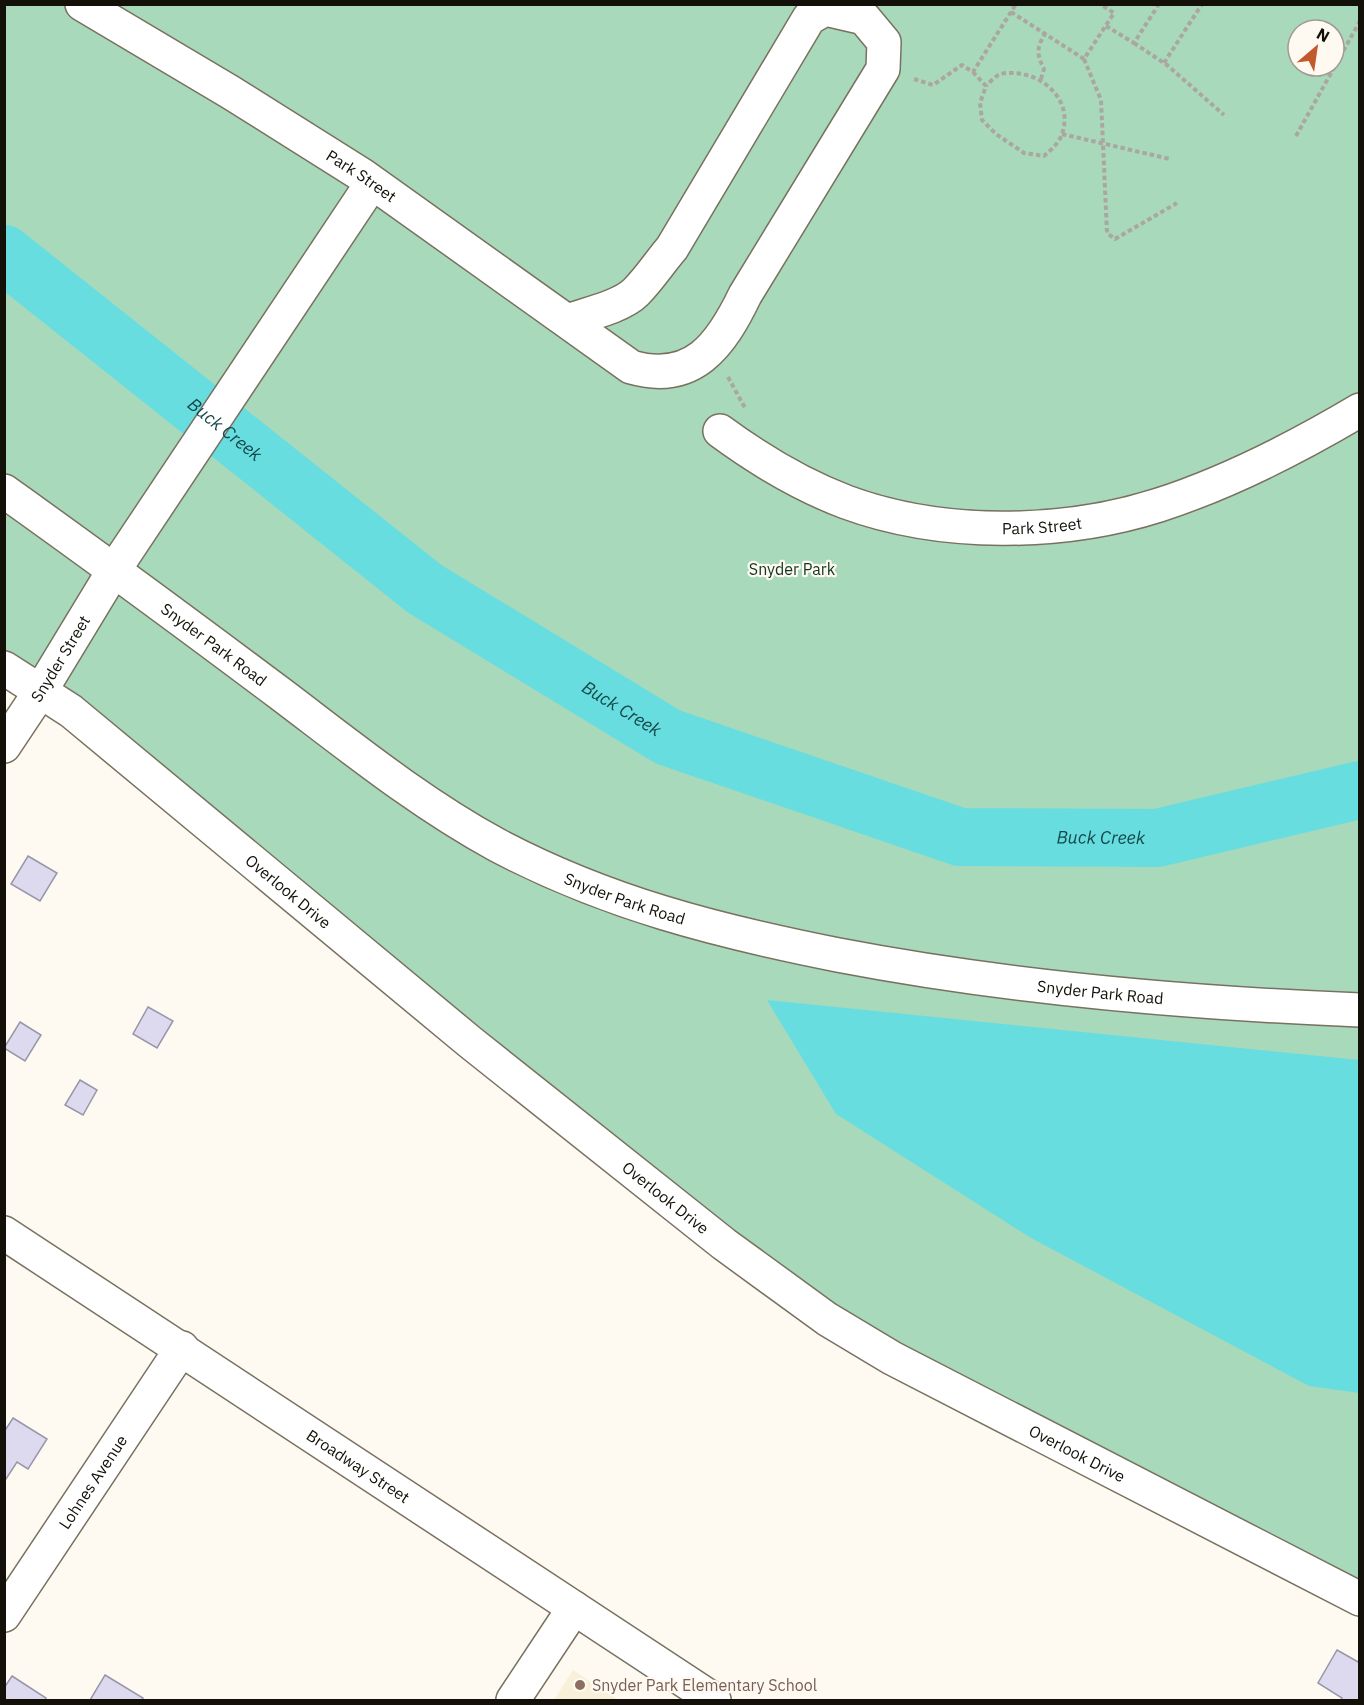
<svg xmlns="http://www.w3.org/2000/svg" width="1364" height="1705" viewBox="0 0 1364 1705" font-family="'IBM Plex Sans',sans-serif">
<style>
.education{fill:#f9f0da}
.green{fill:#a8d9bb;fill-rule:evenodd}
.water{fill:#68dde0}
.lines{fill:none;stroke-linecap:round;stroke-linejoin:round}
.river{stroke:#68dde0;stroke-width:58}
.building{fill:#dddaf0;stroke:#9896a9;stroke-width:1.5}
.minor-casing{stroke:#79715f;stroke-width:36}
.path{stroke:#aba7a0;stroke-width:4;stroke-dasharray:4.5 3;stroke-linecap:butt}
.minor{stroke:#fff;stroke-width:33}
.education-dot{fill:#8d6e63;stroke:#fefaf2;stroke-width:2}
.labels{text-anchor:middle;stroke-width:4.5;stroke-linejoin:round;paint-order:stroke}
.street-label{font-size:16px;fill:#131009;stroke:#fefaf2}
.park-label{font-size:16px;fill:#113522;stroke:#fefaf2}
.education-label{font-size:16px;fill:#785e54;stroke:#fefaf2;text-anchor:start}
.water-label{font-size:18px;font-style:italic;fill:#134849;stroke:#fefaf2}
</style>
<rect width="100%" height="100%" fill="#fefaf2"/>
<!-- education -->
<path class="education" d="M573,1670L618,1700H554Z"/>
<!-- green -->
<path class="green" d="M4,5H1359V1598L827,1319L5,670ZM1298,30H1334V66H1298Z"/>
<!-- water -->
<path class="water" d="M767,1000L1359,1060V1393L1309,1386L1031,1238L836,1114Z"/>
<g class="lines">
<!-- river -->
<path class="river" id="s1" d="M4,254L425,589L668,737L960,837L1157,838L1360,790"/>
</g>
<!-- building -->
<path class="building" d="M28,856L57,873L40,901L11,884Z
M148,1007L173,1021L157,1048L133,1034Z
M20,1022L41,1035L25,1061L4,1048Z
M80,1080L97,1090L83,1115L65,1105Z
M13,1418L47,1439L28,1469L17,1462L4,1482V1432Z
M1337,1650L1360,1663V1700H1341L1342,1698L1318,1683Z
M105,1675L143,1698L142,1700H90Z
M12,1676L46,1698L45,1700H4V1688Z"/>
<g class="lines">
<!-- minor casing -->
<g class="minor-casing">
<g id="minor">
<path id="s2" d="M82,4L230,92L362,175L631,367C693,385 721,345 745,295L883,69L884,42L864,18L825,9L809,18L672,248C660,262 649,279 636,292C621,307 587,314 567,321"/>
<path id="s3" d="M720,431C758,459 801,485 846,502C941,537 1062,536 1159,505C1230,482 1296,448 1360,410"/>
<path id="s4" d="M4,491C98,558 190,626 282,695C352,748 420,803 497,845C607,903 717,931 838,955C1010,988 1185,1003 1360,1010"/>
<path id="s5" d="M4,668L71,711L470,1042L724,1244L827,1319L892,1358L1360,1599"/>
<path id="s6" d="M4,746L40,692L114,570L372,183"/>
<path id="s7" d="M4,1233L714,1700"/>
<path id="s8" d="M4,1615L182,1348"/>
<path d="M513,1700L574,1608"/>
</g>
</g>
<!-- path -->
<path class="path" d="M1011,12L1084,59L1114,13L1100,4
M1106,26L1134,43L1159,4
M1134,43L1167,65L1224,115
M1084,59L1101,100L1107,233L1115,239L1177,203
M1164,63L1202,4
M973,72L986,86L980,103L982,120L996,134L1024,153L1044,156C1051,150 1059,143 1062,134C1074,100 1042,72 1010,73C1007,73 1004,73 1001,74C996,75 990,82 986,86
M914,79L933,85L962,65L973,72L1016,4
M1041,79L1044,69C1037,55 1036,48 1045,34
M1062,134L1170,159
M1296,136L1360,21
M728,377L745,408"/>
<!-- minor -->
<use href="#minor" class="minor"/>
</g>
<!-- markers -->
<circle class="education-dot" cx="580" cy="1685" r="6"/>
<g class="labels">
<!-- street labels -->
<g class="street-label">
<text dy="6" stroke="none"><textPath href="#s2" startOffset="328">Park Street</textPath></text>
<text dy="6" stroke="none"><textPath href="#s3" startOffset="344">Park Street</textPath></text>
<text dy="6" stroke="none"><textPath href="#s4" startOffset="260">Snyder Park Road</textPath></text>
<text dy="6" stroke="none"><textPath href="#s6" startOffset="104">Snyder Street</textPath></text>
<text dy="6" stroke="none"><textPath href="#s5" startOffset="362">Overlook Drive</textPath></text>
<text dy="6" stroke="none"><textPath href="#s4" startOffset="746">Snyder Park Road</textPath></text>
<text dy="6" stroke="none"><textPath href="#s4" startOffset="1232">Snyder Park Road</textPath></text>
<text dy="6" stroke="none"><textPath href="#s5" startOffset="848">Overlook Drive</textPath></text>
<text dy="6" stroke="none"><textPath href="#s5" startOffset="1334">Overlook Drive</textPath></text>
<text dy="6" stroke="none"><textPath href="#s7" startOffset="424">Broadway Street</textPath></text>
<text dy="6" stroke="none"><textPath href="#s8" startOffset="160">Lohnes Avenue</textPath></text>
</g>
<!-- park labels -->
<g class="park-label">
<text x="792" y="575">Snyder Park</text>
</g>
<!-- education labels -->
<g class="education-label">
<text x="592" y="1691">Snyder Park Elementary School</text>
</g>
<!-- water labels -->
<g class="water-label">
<text dy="6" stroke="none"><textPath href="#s1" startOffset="282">Buck Creek</textPath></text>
<text dy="6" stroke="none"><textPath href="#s1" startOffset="768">Buck Creek</textPath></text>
<text dy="6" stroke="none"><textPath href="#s1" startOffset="1272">Buck Creek</textPath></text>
</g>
</g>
<!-- border -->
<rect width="1364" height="1705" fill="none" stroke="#131009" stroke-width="12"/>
<!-- north arrow -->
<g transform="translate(1316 48) rotate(29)"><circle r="28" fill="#fefaf2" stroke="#a09c95" stroke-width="1.5"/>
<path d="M0-4.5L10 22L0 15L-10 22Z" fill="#c15a2d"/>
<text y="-9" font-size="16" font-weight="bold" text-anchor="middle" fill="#131009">N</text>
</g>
</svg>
